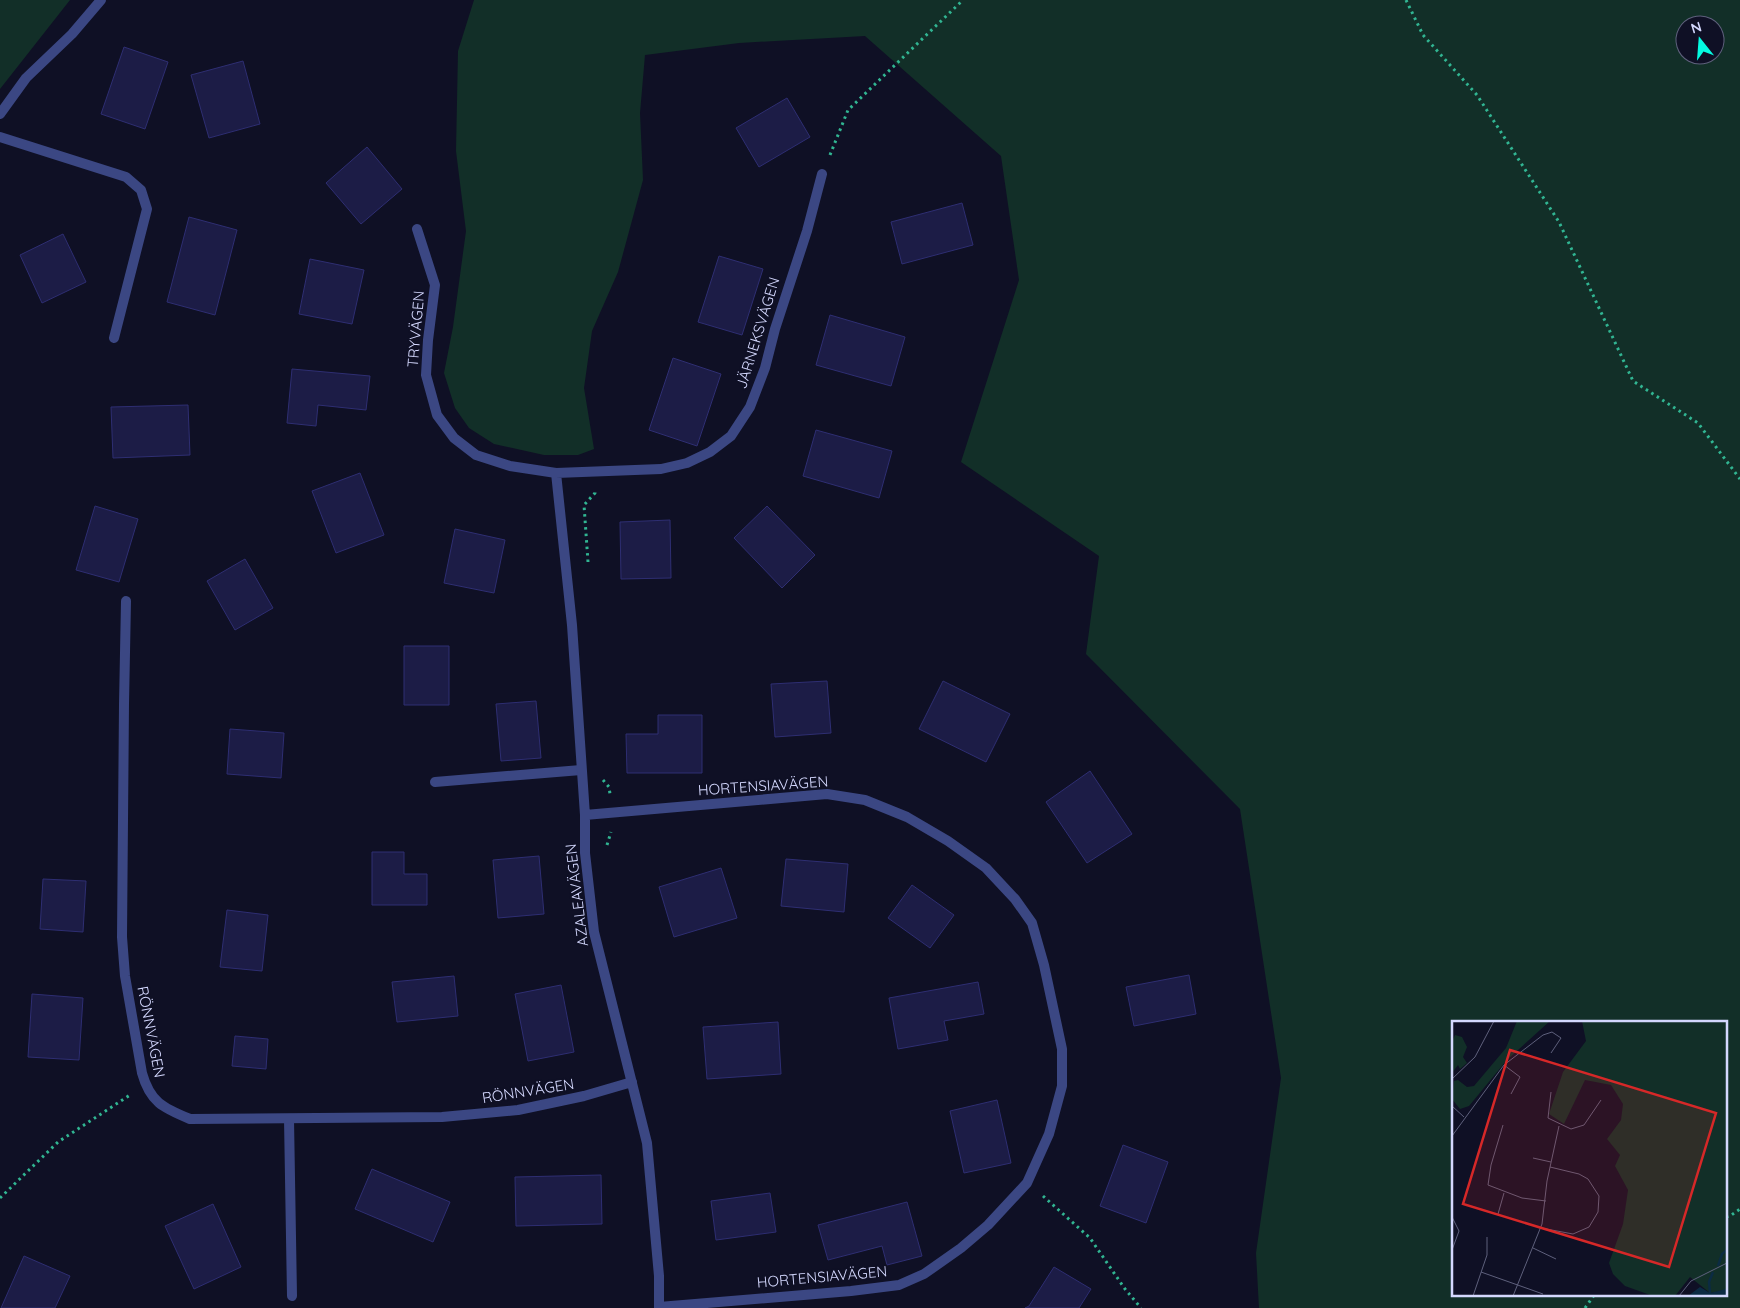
<svg xmlns="http://www.w3.org/2000/svg" width="1740" height="1308" viewBox="0 0 1740 1308" font-family="Quicksand,sans-serif">
<style>
.green{fill:#122f28;fill-rule:evenodd}
.building{fill:#1c1c46;stroke:#2e2e72}
.lines{fill:none;stroke-linecap:round;stroke-linejoin:round}
.path{stroke:#31b592;stroke-width:3;stroke-dasharray:2.5 4;stroke-linecap:butt}
.lane{stroke:#3b4783;stroke-width:10}
.street{stroke:#3b4783;stroke-width:10}
.labels{text-anchor:middle;stroke-width:4;stroke-linejoin:round;paint-order:stroke}
.street-label{font-size:15px;fill:#d4d8fe;stroke:#0f1025}
.inset-river{fill:none;stroke:#0b2b43;stroke-width:2.5}
.inset-road{fill:none;stroke:#5e607c;stroke-width:1}
.view{fill:#d62828;fill-opacity:0.15;stroke:#d62828;stroke-width:2.5}
.inset-edge{fill:none;stroke:#d4d8fe;stroke-width:2.5}
</style>
<rect width="100%" height="100%" fill="#0f1025"/>
<!-- green -->
<path class="green" d="M0,0H70L0,89Z
M474,0H1740V1308H1259L1256,1253L1281,1078L1240,809L1086,654L1099,556L961,462L1019,280L1001,156L865,36L739,43L645,55L640,113L643,180L618,272L592,331L584,388L594,449L578,455H544L494,444L469,428L455,408L444,373L453,327L466,231L456,151L458,51ZM1685,25H1715V55H1685ZM1454,1022H1726V1294H1454Z"/>
<!-- building -->
<path class="building" d="M124,47L168,62L145,129L101,114Z
M243,61L260,124L209,138L191,75Z
M787,98L810,137L759,167L736,128Z
M367,147L402,189L361,224L326,183Z
M962,203L973,245L902,264L891,222Z
M189,217L237,230L215,315L167,302Z
M63,234L86,282L42,303L20,255Z
M719,256L763,269L742,335L698,322Z
M310,259L364,270L352,324L299,314Z
M830,315L905,337L891,386L816,365Z
M673,358L721,374L697,446L649,430Z
M292,369L370,376L366,410L318,405L316,426L287,423Z
M188,405L190,455L113,458L111,407Z
M816,430L892,451L879,498L803,476Z
M360,473L384,535L336,553L312,491Z
M95,506L138,519L119,582L76,570Z
M767,506L815,555L782,588L734,538Z
M670,520L671,578L621,579L620,522Z
M455,529L505,540L494,593L444,583Z
M245,559L273,608L235,630L207,581Z
M404,646H449V705H404Z
M827,681L831,733L775,737L771,684Z
M943,681L1010,714L986,762L919,729Z
M536,701L541,758L501,761L496,704Z
M658,715H702V773H627L626,734H658Z
M230,729L284,733L281,778L227,774Z
M1090,771L1132,834L1087,863L1046,802Z
M372,852H404V874H427V905H372Z
M539,856L544,914L498,918L493,860Z
M786,859L848,864L844,912L781,906Z
M721,868L737,918L674,937L659,887Z
M43,879L86,881L83,932L40,929Z
M912,885L954,915L930,948L888,918Z
M227,910L268,915L262,971L220,967Z
M1189,975L1196,1014L1134,1026L1126,987Z
M454,976L458,1016L397,1022L392,982Z
M978,982L984,1014L944,1021L948,1040L898,1049L889,998Z
M561,985L574,1052L528,1061L515,994Z
M32,994L83,998L79,1060L28,1057Z
M778,1022L781,1074L707,1079L703,1027Z
M235,1036L268,1039L266,1069L232,1066Z
M997,1100L1011,1163L964,1173L950,1111Z
M1123,1145L1168,1162L1146,1223L1100,1206Z
M372,1169L450,1202L433,1242L355,1209Z
M601,1175L602,1224L516,1226L515,1177Z
M770,1193L776,1232L716,1240L711,1201Z
M907,1202L922,1256L887,1265L882,1246L828,1260L818,1225Z
M213,1204L241,1267L194,1289L165,1226Z
M24,1256L70,1276L55,1308H1Z
M1054,1267L1091,1289L1079,1308H1025L1029,1306Z"/>
<g class="lines">
<!-- path -->
<path class="path" d="M1406,0L1423,35L1477,95L1559,222L1633,381L1698,423L1740,479
M830,155L848,110L963,0
M588,562L584,505L595,493V491
M603,780L609,787L610,794
M607,845L611,832
M1043,1196L1090,1238L1125,1289L1141,1308
M0,1198L58,1142L130,1095
M1726,1217L1730,1216L1740,1209
M1585,1308L1595,1294"/>
<!-- lane -->
<path class="lane" d="M0,137L126,177L141,190L147,209L114,338
M435,782L581,770
M289,1119L292,1296"/>
<!-- street -->
<path class="street" d="M0,114L26,78L72,34L101,0
M417,229L435,285L428,340L426,375L437,415L454,438L476,455L510,466L556,473L661,469L687,463L710,452L731,436L750,407L765,368L775,329L807,231L822,174
M556,473L572,625L585,815V853L594,932L647,1143L659,1276V1308
M126,601L124,704L122,937L125,976L142,1073C150,1102 163,1108 190,1119L442,1117L518,1110L584,1096L632,1082
M585,815L827,794L865,800L907,817L948,841L986,868L1015,899L1032,923L1044,965L1062,1049V1086L1049,1134L1027,1183L988,1225L961,1248L924,1274L899,1285L851,1291L659,1307"/>
</g>
<g class="labels">
<!-- street labels -->
<g class="street-label">
<text transform="translate(416 329) rotate(-85)" y="5">TRYVÄGEN</text>
<text transform="translate(758 333) rotate(-73)" y="5">JÄRNEKSVÄGEN</text>
<text transform="translate(763 786) rotate(-4)" y="5">HORTENSIAVÄGEN</text>
<text transform="translate(577 895) rotate(-97)" y="5">AZALEAVÄGEN</text>
<text transform="translate(151 1032) rotate(79)" y="5">RÖNNVÄGEN</text>
<text transform="translate(528 1091) rotate(-9)" y="5">RÖNNVÄGEN</text>
<text transform="translate(822 1277) rotate(-5)" y="5">HORTENSIAVÄGEN</text>
</g>
</g>
<!-- overview -->
<g transform="translate(1452 1021)">
<rect width="275" height="275" fill="#0f1025"/>
<path d="M65,0H98L55,39L17,85L8,88L0,78L2,60L6,59L15,66L22,65L54,27ZM130,0H275V269L258,272L238,256L223,275H201L173,265L161,253L157,242L171,203L176,169L163,145L168,134L155,118L169,99L171,83L159,64L133,59L112,103L97,93L111,51L134,20ZM3,14L10,16L15,26L11,36L15,42L8,48L6,44L0,52V21Z" fill="#122f28"/>
<path d="M248,266L258,272L274,268L275,275H236Z" fill="#0b2b43"/>
<path class="inset-river" d="M266,245L270,233L275,229M258,272L257,261L261,251"/>
<path class="inset-road" d="M52,44L68,56L59,73M0,58L23,36L42,0M99,71L96,97L119,108L132,104L149,79M0,85L12,96M51,104L39,144L36,164L70,177L94,180M0,115L52,44L91,14L100,11L109,17L99,32M81,137L99,141M46,193L52,172M0,196L7,210L0,229M89,207L121,213L137,206L146,191L147,175L136,158L127,153L98,146M81,227L104,238M29,251L91,273M21,275L35,234V216M61,275L90,203L95,160L107,105M227,275L239,260L275,242"/>
<path class="view" d="M58,29L264,92L217,246L11,183Z"/>
<rect width="275" height="275" class="inset-edge"/>
</g>
<!-- north arrow -->
<g transform="translate(1700 40) rotate(343)"><circle r="24" fill="#0f1025" stroke="#5e607c"/>
<path d="M0-4L9 19L0 12L-9 19Z" fill="#04fbe1"/>
<text y="-8" font-size="14" font-weight="bold" text-anchor="middle" fill="#d4d8fe">N</text>
</g>
</svg>
